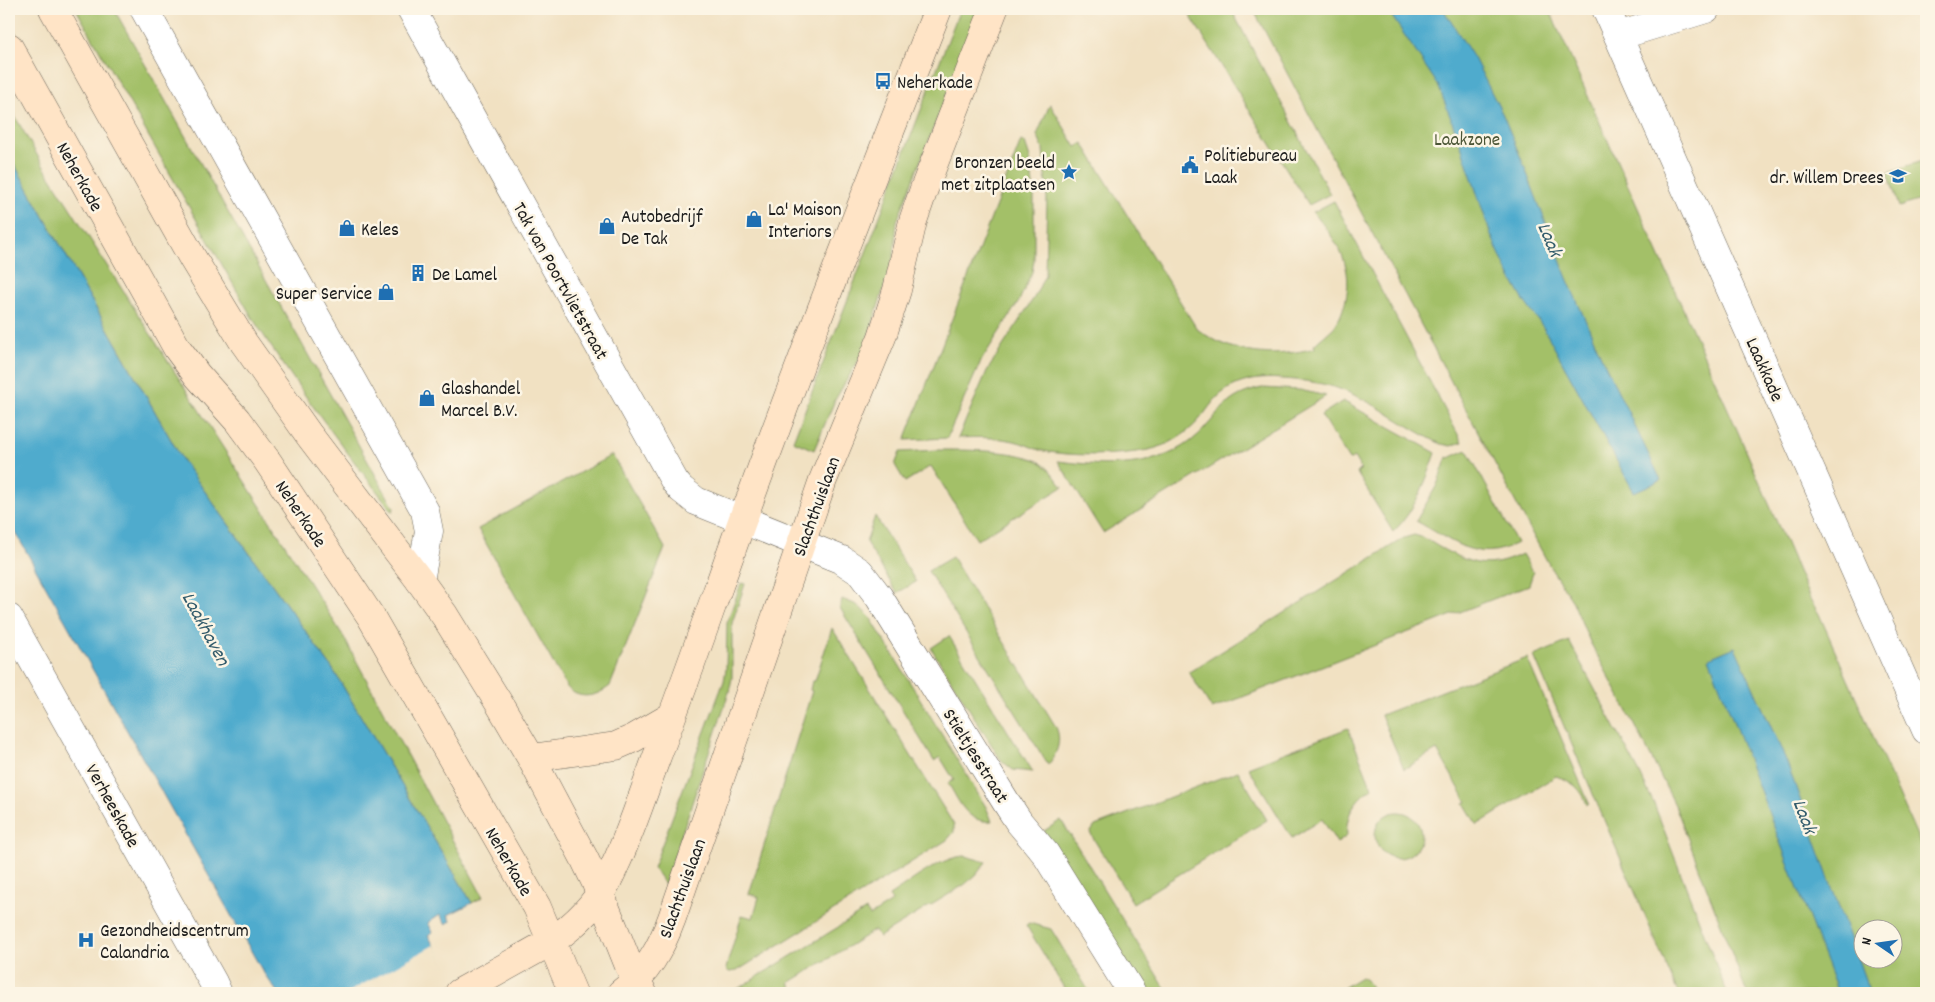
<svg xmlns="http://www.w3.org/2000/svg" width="1935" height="1002" viewBox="0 0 1935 1002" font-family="Dekko,sans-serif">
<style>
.green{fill:#a3c067;stroke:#606e42;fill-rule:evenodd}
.water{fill:#4fabcd;stroke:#366474}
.pier{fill:#f1e1c2}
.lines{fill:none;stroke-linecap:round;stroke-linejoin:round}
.minor-casing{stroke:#676156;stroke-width:29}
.secondary-casing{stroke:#676156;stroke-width:29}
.minor{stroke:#fff;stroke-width:28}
.secondary{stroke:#ffe4c6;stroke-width:28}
.labels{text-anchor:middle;stroke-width:5;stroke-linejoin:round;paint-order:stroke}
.poi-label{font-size:19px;fill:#1c1c1c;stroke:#fcf5e5;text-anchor:start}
.park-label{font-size:19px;fill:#4b5536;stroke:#fcf5e5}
.street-label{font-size:19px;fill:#1c1c1c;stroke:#fcf5e5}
.water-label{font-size:20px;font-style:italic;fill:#335c6c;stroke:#fcf5e5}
</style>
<rect width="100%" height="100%" fill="#fcf5e5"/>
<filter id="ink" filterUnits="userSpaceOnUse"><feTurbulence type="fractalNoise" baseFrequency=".02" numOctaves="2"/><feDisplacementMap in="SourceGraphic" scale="10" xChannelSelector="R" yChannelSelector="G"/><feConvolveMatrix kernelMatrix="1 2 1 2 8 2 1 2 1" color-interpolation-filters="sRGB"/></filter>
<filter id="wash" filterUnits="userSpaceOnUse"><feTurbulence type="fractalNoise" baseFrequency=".0096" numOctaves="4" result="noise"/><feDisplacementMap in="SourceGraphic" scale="20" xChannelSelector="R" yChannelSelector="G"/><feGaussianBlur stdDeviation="1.12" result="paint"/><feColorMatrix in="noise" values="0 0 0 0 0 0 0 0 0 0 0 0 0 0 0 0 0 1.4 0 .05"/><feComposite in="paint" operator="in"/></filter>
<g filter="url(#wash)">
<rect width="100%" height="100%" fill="#f1e1c2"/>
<!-- green -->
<path class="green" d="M76,9H114L394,508L393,512C344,449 296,386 253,319Z
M960,9H980L897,221L894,256L864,351L835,400L814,450L793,441Z
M1186,9H1231L1330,194L1309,205Z
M1253,9H1549L1735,425L1810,599L1819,614L1926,856V993H1747L1675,805L1635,725L1590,642L1573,602L1552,570L1534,537ZM1862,930H1892V960H1862Z
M1050,104L1076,147L1083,143L1197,329C1232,355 1274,359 1315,348L1314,345C1320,339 1328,333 1334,327C1340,319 1344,308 1346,298C1354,263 1334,238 1313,212L1334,201L1462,442L1451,446L1441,444C1405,427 1372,399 1334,387C1317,382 1300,380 1282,379C1261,377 1238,380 1221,394C1212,401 1207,411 1199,420C1186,435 1168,446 1148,450C1119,456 1068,457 1039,450C1031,447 1023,443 1014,441C996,437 976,437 958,438L987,371L1035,296L1045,275L1047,198L1043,149L1037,135Z
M9,106L44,167L342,634L483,897L472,903L332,668L183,461L9,155Z
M1021,141L1025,143L1030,158L1034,194V260L1032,272L1019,301L981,361L947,438L905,440Z
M1926,160V198L1899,207L1888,172Z
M1262,388L1300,390L1326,396L1103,533L1058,461C1105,467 1161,470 1198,435C1222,412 1224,396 1262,388Z
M1343,401L1436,453C1426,481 1415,511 1393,532L1357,473L1361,469L1354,457L1349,460L1321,415Z
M937,450C963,450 1023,449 1043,464C1051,470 1057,480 1063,487L977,540L931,466L905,482L895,465L900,452Z
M1467,450L1517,543C1477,565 1452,540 1416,521L1437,485L1447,457L1449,458Z
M612,455L665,548L610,686C596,697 578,701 566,686L478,529Z
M875,516L916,582L897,593L866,542Z
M1414,535C1423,537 1431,542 1439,547C1470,564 1488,571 1522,554L1533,573L1529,585L1212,709L1189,672L1404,538Z
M952,557L1056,727C1062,741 1057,754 1048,765L928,571Z
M741,583L745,584L732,623V678L729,692L665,884L653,868L724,681L726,669L727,623Z
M842,599L857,605L870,617L986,807L992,821C967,824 959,801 948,783L954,780L940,757L934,761L840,608Z
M832,628L954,825V832L947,840L737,971L729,972L726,969L728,961L742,915L753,918L759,897L749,894L812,691L810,690L812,681H815Z
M949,636L1033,772L1013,770L1001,760L931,648Z
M1569,641L1639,772L1654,804L1727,993H1678L1534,656Z
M1527,658L1589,803L1587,805C1582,788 1571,781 1556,776L1477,825L1464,803L1467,802L1437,750L1404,769L1381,715Z
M1348,728L1372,788C1355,799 1345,815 1347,836L1337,843L1322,819L1292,838L1248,767Z
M1238,771L1267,820L1133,903L1090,833L1095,826Z
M1375 835a23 23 0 1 1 46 0a23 23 0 1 1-46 0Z
M1061,820L1168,993H1144L1044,831Z
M965,856L986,862L976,875L964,885L879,937L875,930L789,983L793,990L788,993H731L866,910L870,916L892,902L889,896C910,883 940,857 965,856Z
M1029,923L1051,929L1090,993H1067L1026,925Z
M1361,977L1366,980L1375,993H1340L1338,991Z"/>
<!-- water -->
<path class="water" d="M1387,9H1443L1474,58L1503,115L1523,163L1567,278L1601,356L1661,480L1634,492L1543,327L1524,301L1507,271L1491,235L1459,140L1438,85Z
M9,155L183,461L332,668L472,903L448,915L451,921L446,924L440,915L428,923L433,932L428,935L459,993H278L263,972L9,521Z
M1735,647L1786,760L1870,993H1838L1709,658Z"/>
<!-- pier -->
<path class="pier" d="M434,945L461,993H347Z"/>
</g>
<g filter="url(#ink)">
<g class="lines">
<!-- minor casing -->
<g class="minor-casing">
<path id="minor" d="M144,9L425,511L429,531L420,581
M411,9L675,482L681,489L696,501L842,560L860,572L879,597L1006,802L1019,822L1045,853L1132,993
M1606,9L1926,730
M1618,36L1706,9
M9,618L213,982L218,993"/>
</g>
<!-- secondary casing -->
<g class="secondary-casing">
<path id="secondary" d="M53,9L193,259L244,343L309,435L420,581L445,616L500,705L531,758L584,858L595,881L629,966L643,993
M9,47L177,348L197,375L237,420L268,462L371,617L537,907L573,993
M531,758L616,746L634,738L672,716
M459,993L552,941C575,925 594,907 607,882C627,843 641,800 656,759C686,681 713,602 741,524C804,351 871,180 938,9
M621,993C647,974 661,948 672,918L823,480L882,337L897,290L913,221L924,189L994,9"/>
</g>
<!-- minor -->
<use href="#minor" class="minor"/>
<!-- secondary -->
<use href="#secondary" class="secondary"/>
</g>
</g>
<!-- icons -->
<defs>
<g id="bus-bare" transform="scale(1.35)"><path d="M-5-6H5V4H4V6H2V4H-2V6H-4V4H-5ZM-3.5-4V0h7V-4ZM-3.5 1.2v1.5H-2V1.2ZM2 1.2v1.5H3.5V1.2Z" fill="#1f6fb2" stroke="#fcf5e5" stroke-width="2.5" paint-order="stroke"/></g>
<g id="civic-bare" transform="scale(1.35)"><path d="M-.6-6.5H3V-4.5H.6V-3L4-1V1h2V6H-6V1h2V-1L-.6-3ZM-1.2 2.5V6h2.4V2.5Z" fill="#1f6fb2" stroke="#fcf5e5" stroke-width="2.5" paint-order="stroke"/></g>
<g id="sight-bare" transform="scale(1.35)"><path d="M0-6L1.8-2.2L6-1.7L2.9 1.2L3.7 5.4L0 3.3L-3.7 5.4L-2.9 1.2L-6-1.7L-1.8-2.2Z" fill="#1f6fb2" stroke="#fcf5e5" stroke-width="2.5" paint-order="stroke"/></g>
<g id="school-bare" transform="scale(1.35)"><path d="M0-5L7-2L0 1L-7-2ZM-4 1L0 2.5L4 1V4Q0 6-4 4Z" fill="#1f6fb2" stroke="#fcf5e5" stroke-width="2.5" paint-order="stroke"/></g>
<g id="shop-bare" transform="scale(1.35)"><path d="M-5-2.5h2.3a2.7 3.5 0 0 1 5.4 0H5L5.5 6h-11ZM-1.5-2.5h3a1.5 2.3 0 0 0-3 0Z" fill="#1f6fb2" stroke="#fcf5e5" stroke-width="2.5" paint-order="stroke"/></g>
<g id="building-bare" transform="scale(1.35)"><path d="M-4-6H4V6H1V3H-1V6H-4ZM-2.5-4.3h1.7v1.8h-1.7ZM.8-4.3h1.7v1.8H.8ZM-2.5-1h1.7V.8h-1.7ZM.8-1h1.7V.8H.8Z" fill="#1f6fb2" stroke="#fcf5e5" stroke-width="2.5" paint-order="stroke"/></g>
<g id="hospital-bare" transform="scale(1.35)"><path d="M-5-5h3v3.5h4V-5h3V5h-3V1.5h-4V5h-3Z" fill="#1f6fb2" stroke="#fcf5e5" stroke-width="2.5" paint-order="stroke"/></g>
</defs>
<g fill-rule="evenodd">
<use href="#bus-bare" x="883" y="81"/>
<use href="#civic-bare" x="1190" y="165"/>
<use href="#sight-bare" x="1069" y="172"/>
<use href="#school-bare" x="1898" y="176"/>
<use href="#shop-bare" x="754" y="219"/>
<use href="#shop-bare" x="607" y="226"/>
<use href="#shop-bare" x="347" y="228"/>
<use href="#building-bare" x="418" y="273"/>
<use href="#shop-bare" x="386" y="292"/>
<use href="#shop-bare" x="427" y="398"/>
<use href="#hospital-bare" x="86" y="940"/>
</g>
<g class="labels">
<!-- poi labels -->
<g class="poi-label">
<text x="897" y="88">Neherkade</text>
<text x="1204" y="161">Politiebureau<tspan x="1204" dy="22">Laak</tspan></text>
<text x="1055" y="168" text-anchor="end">Bronzen beeld<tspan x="1055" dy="22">met zitplaatsen</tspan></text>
<text x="1884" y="183" text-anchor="end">dr. Willem Drees</text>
<text x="768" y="215">La' Maison<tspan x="768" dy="22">Interiors</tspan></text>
<text x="621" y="222">Autobedrijf<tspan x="621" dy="22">De Tak</tspan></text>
<text x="361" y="235">Keles</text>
<text x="432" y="280">De Lamel</text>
<text x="372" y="299" text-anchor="end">Super Service</text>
<text x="441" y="394">Glashandel<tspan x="441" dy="22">Marcel B.V.</tspan></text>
<text x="100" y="936">Gezondheidscentrum<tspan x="100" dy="22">Calandria</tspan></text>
</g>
<!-- park labels -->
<g class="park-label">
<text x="1467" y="145">Laakzone</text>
</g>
<!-- street labels -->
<g class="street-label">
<text transform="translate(81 176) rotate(61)" y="7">Neherkade</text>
<text transform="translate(562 280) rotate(61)" y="7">Tak van Poortvlietstraat</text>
<text transform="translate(1766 369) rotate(66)" y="7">Laakkade</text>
<text transform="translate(815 506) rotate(-70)" y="7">Slachthuislaan</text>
<text transform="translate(302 513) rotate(56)" y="7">Neherkade</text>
<text transform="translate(977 755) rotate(58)" y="7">Stieltjesstraat</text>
<text transform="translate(114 805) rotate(61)" y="7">Verheeskade</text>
<text transform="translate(510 861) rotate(60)" y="7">Neherkade</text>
<text transform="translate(681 888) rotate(-70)" y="7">Slachthuislaan</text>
</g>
<!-- water labels -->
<g class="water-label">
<text transform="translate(1551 239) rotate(67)" y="7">Laak</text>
<text transform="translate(207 628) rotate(62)" y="7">Laakhaven</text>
<text transform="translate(1806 816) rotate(69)" y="7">Laak</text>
</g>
</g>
<!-- margin -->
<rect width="1935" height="1002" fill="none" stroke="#fcf5e5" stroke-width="30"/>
<!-- north arrow -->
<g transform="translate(1878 944) rotate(283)"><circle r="24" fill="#fcf5e5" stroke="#a29e95"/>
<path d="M0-4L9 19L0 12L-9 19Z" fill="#1f6fb2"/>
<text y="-8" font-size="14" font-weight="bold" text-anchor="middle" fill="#1c1c1c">N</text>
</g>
</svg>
